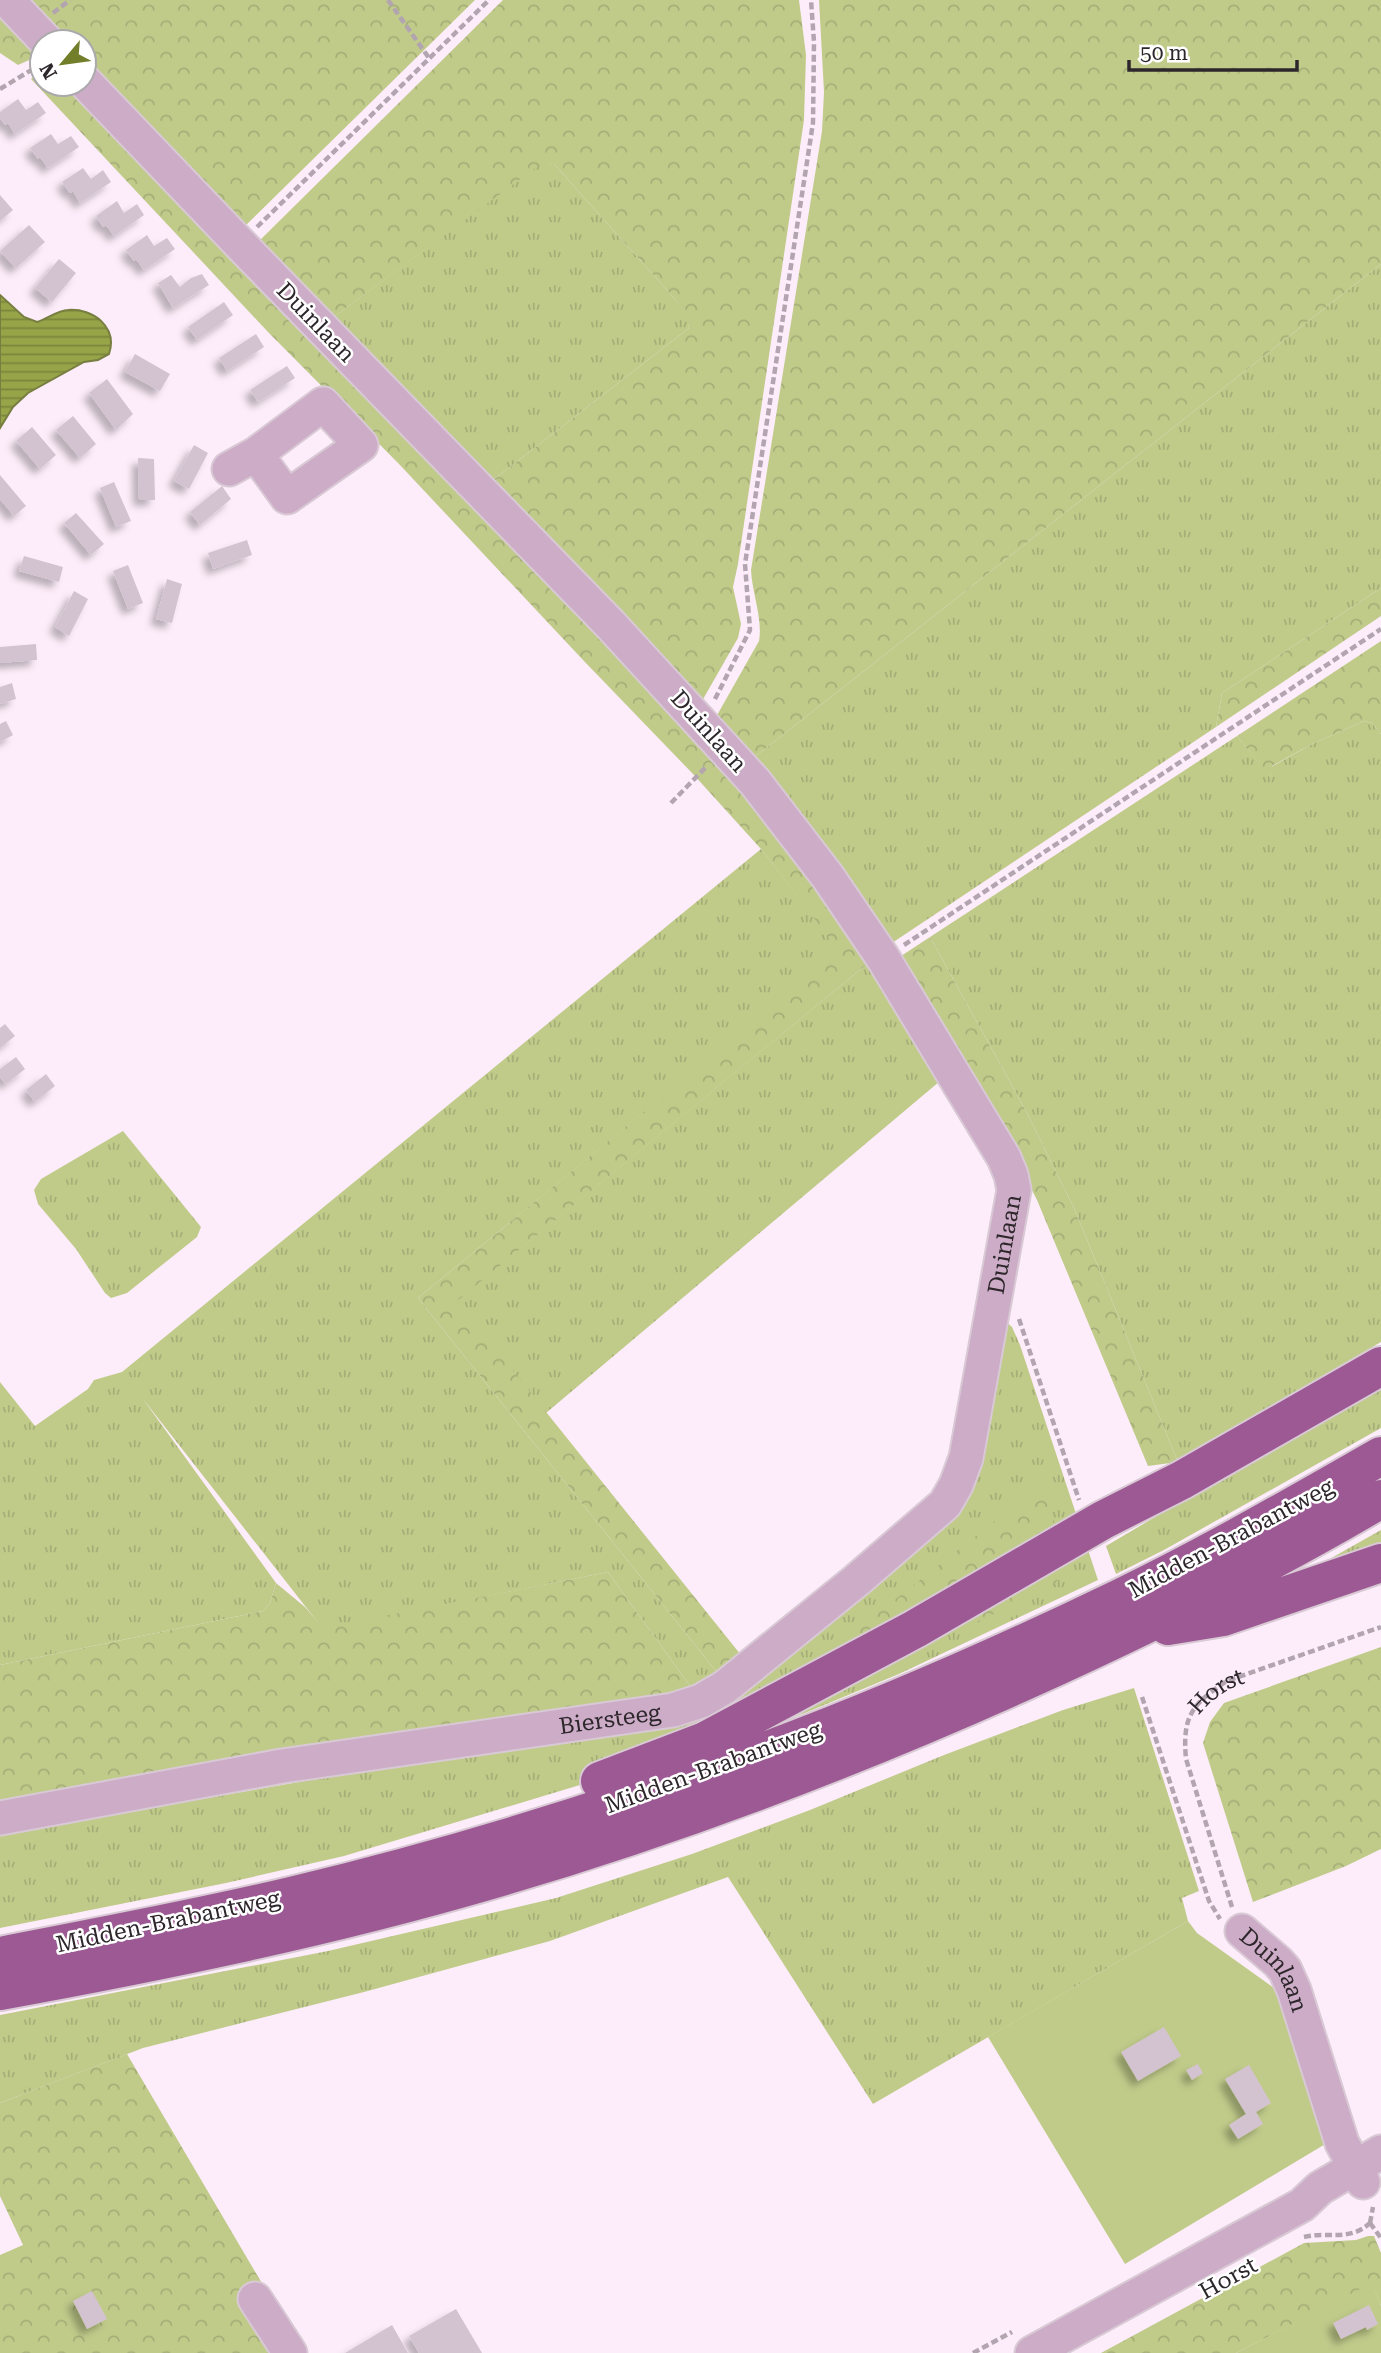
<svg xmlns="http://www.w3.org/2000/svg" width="1381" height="2353" viewBox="0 0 1381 2353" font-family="'Roboto Serif',serif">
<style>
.grass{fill:url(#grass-tufts)}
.forest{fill:url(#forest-crowns)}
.garden{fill:#c0cb8a}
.water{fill:url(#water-rules);stroke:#777e40;stroke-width:2}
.building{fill:#d3c3d0;filter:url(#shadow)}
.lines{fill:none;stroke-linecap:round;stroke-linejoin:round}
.minor-casing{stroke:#d8c9d5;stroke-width:37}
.highway-casing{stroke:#d8c9d5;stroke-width:42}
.path{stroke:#b2a5af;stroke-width:4.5;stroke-dasharray:7 3.5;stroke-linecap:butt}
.minor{stroke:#cdacc7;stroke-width:33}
.highway{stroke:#9c5993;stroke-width:38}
.labels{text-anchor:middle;stroke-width:5;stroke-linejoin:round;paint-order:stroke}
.street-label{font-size:23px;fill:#2d272c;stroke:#fff}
</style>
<defs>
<pattern id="grass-tufts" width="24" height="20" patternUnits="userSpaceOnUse" patternTransform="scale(1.75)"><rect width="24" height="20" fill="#c0cb8a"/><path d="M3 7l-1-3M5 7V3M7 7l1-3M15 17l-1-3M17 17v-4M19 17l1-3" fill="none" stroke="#a5ae77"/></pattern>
<pattern id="forest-crowns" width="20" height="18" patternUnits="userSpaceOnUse" patternTransform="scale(1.75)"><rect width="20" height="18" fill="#c0cb8a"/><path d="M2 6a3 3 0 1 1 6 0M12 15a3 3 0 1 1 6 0" fill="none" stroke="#a5ae77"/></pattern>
<pattern id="water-rules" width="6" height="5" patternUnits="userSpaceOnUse" patternTransform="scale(1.75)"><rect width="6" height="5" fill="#97a448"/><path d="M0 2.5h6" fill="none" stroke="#7c863c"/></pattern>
<filter id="shadow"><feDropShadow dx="-6" dy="6" stdDeviation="3.5" flood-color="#0004"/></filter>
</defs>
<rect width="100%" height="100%" fill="#fdedfa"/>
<!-- grass -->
<path class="grass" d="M542,162L554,164L674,298L687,314L689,328L484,487L323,325Z
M1381,264V588L1222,693L1216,727L889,945L752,759Z
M1364,721L1372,723L1381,734V1342L1178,1462L1074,1208L1026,1111L930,937L1237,736L1270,777L1271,767L1312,744Z
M761,849L840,951L418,1298L719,1675L695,1693L608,1572L323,1629L143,1399L276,1583L270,1603L263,1611L0,1665V1382L35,1426L88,1389L94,1380L122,1372Z
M872,960L946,1076L546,1413L456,1301Z
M123,1131L201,1227L197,1237L127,1293L111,1298L105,1293L76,1249L38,1204L34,1190L41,1179Z
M1002,1318L1012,1327L1020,1345L1098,1580L899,1674L805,1713L726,1741L344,1856L226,1883L0,1928V1834L546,1739L665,1720L966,1496Z
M1381,1386V1428L1164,1550L1116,1574L1106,1546L1260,1455Z
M1381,1530V1549L1294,1579Z
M1134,1688L1199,1891L1182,1898L1188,1921L873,2104L728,1877L550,1941L364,1992L143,2048L0,2103V2015L328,1951L556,1898L692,1854L810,1810L944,1755L1063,1710Z"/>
<!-- forest -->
<path class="forest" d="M28,0H475L236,235L84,63V42H65Z
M503,0H799L806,55L804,120L738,564L733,587L741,624L738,638L702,701L679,674L484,487L689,328L686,314L674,298L554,164L542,163L323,325L250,250Z
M819,0H1381V264L752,759L716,717L759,641C763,619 752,593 751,570L822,131L824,92Z
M0,8L40,50L36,57L18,65L0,53Z
M42,71V84H72L235,264L351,383L598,627L698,734L872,960L457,1301L741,1655L719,1675L418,1298L839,951L761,849L693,774L583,660L399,464L269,333L31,79Z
M1381,588V616L1216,727L1222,693Z
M1381,641V734L1372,723L1364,721L1312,744L1272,766L1270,778L1237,736Z
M930,937L1026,1111L1074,1208L1178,1462L1148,1466L1037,1200L989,1105L898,958Z
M1042,1484L1058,1534L1063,1573L1053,1586L942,1638L780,1703L794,1679Z
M608,1572L695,1693L0,1809V1665L263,1611L270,1603L276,1583L305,1607L323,1628Z
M1381,1647V1849L1346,1866L1253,1902L1203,1743L1210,1722L1224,1703Z
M127,2054L303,2353H0V2255L23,2245L0,2196V2103Z
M1368,2236H1374L1381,2253V2306L1372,2284L1236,2353H1101L1304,2243L1356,2240Z"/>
<!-- garden -->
<path class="garden" d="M1188,1921L1197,1933L1274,1988L1291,2031L1327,2143L1125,2264L988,2037Z
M1372,2283L1381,2306V2353H1236Z"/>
<!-- water -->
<path class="water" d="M0,295L24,317L37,322C46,319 59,310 68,310C93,308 118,327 109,354L98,360L84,362L28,393L13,407L0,428Z"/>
<!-- building -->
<path class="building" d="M18,99L26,110L38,102L46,113L15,134L8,123L5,125L0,118V112Z
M51,134L58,144L71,136L79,147L48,168L40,157L38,159L30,148Z
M83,168L91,179L103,170L111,182L80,203L73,191L70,193L62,182Z
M0,195L13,210L0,221Z
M117,201L124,213L137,204L144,215L114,236L106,225L103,227L96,216Z
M29,225L45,242L16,268L0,251Z
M147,235L154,246L167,238L175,249L144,270L136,259L134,261L126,250Z
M59,259L76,273L52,302L35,288Z
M202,274L209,285L173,308L158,283L171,275L180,287L191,278Z
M224,302L233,315L197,340L188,327Z
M256,334L264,347L227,371L219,358Z
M135,354L170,374L160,391L125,372Z
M287,366L295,378L258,402L250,390Z
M107,379L133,414L116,430L89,393Z
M73,416L96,444L80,458L56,430Z
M32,427L56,455L40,469L16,441Z
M194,445L208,453L189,489L174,481Z
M138,458L154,459L155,500H139Z
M0,475L26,506L14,516L0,499Z
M114,482L131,521L116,527L100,488Z
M222,486L231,499L200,525L190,512Z
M76,513L104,544L91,555L64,523Z
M247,540L252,555L213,569L208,553Z
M24,556L63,567L59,582L19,571Z
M128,565L143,603L128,609L113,571Z
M167,579L182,584L172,623L156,619Z
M74,591L88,599L69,636L55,627Z
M36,644L37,660L0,663V647Z
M12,683L16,699L0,704V687Z
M6,721L13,735L0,742V724Z
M5,1024L15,1036L0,1048V1028Z
M16,1057L25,1069L6,1084L0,1077V1069Z
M46,1074L55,1086L35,1102L26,1090Z
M1164,2027L1181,2056L1138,2081L1121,2052Z
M1198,2064L1203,2073L1192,2080L1186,2070Z
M1249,2065L1271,2103L1256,2112L1263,2124L1238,2139L1229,2125L1246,2114L1225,2079Z
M92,2291L107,2319L87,2329L73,2301Z
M1369,2305L1378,2324L1367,2330L1366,2327L1341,2339L1333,2323Z
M456,2309L482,2353H419L409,2336Z
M392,2325L408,2353H345Z"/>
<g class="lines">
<!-- minor casing -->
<g class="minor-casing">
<g id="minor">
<path d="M7,0L47,42"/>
<path d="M229,469L256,454L287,497L361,445L323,404L256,454"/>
<path id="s2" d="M0,1818L282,1766L673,1710L701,1701L725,1687L857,1580L945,1504L956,1485L966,1458L1014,1190L1011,1175L1004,1158L883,958L828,877L755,782L610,624L240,244L84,81"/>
<path id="s3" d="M1242,1931L1278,1962L1285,1970L1294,1990L1342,2143L1363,2182"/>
<path d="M255,2299L290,2353"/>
<path d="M1032,2353L1302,2205L1320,2188L1381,2152"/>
</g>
</g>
<!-- highway casing -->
<g class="highway-casing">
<path id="highway" d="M1168,1626L1223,1617L1381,1563
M600,1781L705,1741L915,1629L1103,1520L1182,1480L1381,1366
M0,1956C97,1937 195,1919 291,1896C442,1860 592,1814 738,1761C868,1714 996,1658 1120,1598C1209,1555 1295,1505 1381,1456
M0,1991C165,1961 330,1927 491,1880C673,1827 852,1759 1025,1681C1147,1626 1266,1567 1381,1499"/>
</g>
<!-- path -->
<g class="path">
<path d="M388,0L429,58"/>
<path d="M53,13L70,0"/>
<path d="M0,89L38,66"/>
<path d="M257,227L489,0"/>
<path d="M715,699L750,630L745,564L813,123L814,42L811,0"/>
<path d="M671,803L707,766"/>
<path d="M904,945L1381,629"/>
<path d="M1019,1319L1079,1500"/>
<path d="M1142,1697L1209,1901L1220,1919"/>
<path id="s1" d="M1232,1907L1186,1759C1182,1716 1192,1704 1227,1681L1381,1627"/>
<path d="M1370,2223L1373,2207"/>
<path d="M1370,2223L1381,2238"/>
<path d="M1304,2237C1329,2231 1349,2242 1370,2223"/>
<path d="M973,2353L1012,2332"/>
</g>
<!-- minor -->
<use href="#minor" class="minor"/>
<!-- highway -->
<use href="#highway" class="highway"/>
</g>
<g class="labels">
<!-- street labels -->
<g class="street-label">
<text transform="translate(316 322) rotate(46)" y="8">Duinlaan</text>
<text transform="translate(709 731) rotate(48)" y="8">Duinlaan</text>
<text dy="8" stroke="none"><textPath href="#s2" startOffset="1293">Duinlaan</textPath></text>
<text transform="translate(1231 1538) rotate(-28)" y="8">Midden-Brabantweg</text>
<text dy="8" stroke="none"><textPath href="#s1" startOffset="236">Horst</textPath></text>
<text dy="8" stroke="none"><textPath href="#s2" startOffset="618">Biersteeg</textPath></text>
<text transform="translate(713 1767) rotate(-20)" y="8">Midden-Brabantweg</text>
<text transform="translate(168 1921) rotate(-12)" y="8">Midden-Brabantweg</text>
<text dy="8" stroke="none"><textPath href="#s3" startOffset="52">Duinlaan</textPath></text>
<text transform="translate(1228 2278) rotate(-29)" y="8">Horst</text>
</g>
</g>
<!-- north arrow -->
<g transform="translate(63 63) rotate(241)"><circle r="33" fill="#ffffff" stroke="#aba9ab" stroke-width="2"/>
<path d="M0-5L12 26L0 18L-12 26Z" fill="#737e2a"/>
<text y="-10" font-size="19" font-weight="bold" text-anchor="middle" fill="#2d272c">N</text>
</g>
<!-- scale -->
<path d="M1129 60v10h168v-10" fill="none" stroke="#2d272c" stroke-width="3.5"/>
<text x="1140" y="60" font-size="21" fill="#2d272c" stroke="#ffffff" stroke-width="5" paint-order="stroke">50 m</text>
</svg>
